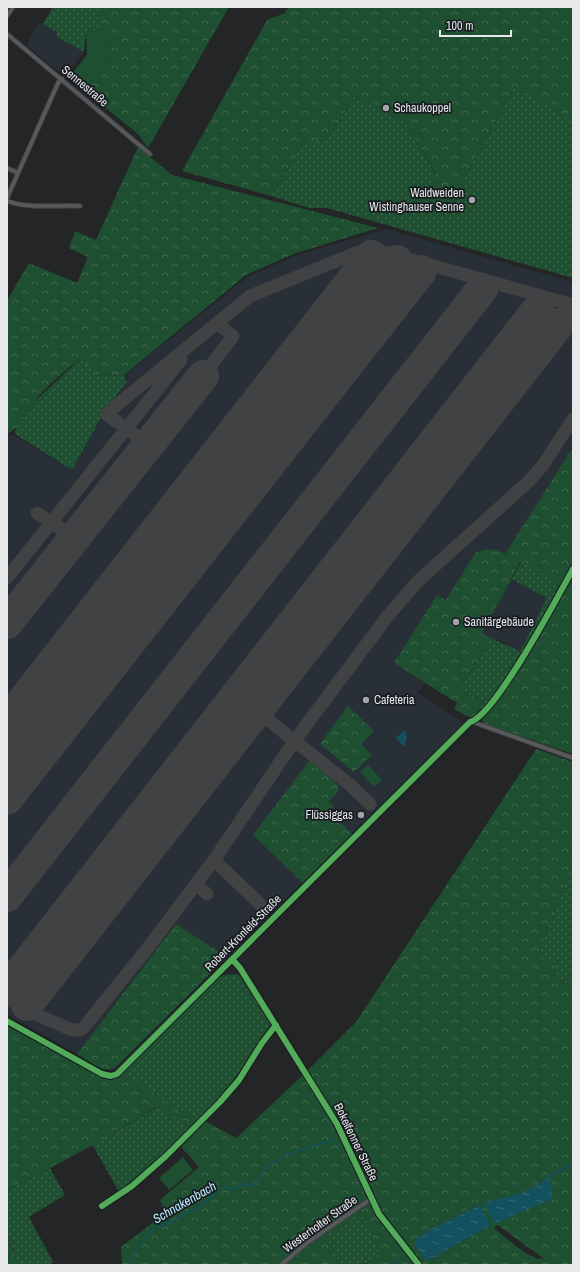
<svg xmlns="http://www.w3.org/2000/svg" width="580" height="1272" viewBox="0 0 580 1272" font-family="'Archivo Narrow',sans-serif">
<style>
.built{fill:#292f36}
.grass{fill:url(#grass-dots)}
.forest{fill:url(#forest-crowns);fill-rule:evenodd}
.garden{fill:#1d4f30}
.water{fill:url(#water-ripples)}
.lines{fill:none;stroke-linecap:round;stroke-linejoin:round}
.stream{stroke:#13515e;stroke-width:1.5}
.taxiway{stroke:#404244;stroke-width:13}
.runway{stroke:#404244;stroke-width:32}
.street-casing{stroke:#404244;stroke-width:5.5}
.street{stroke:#58595b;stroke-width:3.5}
.cycleway-casing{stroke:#181b1f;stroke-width:8}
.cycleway{stroke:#51ab58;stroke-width:6}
.poi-dot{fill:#a2a4a6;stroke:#181b1f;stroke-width:1.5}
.labels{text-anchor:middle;stroke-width:3.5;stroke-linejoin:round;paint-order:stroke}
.street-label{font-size:12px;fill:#e6e8ea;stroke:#181b1f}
.poi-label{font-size:12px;fill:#e6e8ea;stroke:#181b1f;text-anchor:start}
.water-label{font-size:13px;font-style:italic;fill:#b7edfa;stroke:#181b1f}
</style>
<defs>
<pattern id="grass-dots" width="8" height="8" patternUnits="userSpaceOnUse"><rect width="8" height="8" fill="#1d4f30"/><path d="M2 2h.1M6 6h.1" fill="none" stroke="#3e684e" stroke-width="1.8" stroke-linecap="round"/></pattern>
<pattern id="forest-crowns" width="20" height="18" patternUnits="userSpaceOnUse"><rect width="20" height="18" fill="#1d4f30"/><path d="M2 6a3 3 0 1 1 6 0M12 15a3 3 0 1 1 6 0" fill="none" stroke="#3e684e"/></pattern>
<pattern id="water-ripples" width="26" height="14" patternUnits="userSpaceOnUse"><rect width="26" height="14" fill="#13515e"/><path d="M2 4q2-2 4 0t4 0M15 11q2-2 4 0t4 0" fill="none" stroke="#356a75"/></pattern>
</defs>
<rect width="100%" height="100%" fill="#232527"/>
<!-- built -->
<path class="built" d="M39,22L57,32V37L84,52L64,76L26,45Z
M386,229L573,282V447L505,554L511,579L547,598L520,651L497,639L445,695L425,683L418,693L464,723L227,957L176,924L77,1054L7,1014V436L14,435L72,470L104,413L128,382L125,375L247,277L297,255Z"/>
<!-- grass -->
<path class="grass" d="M53,7H108L107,10L98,17L105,28L86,32L84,52L57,37V32L43,24Z
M515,86L573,121V278L327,208H309L271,196L304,142L327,140L354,97L377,107L384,108L385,111L404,122L449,196L459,188Z
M81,358L97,376L124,375L127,382L104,412L72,470L15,434V430L32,404Z
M521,562L561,583L520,658L487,706L461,688L491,638L520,651L547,598L511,579L482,633Z
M573,862V974L567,983L557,980L537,957Z
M237,974L270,1028L232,1082L199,1120L163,1100L146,1086L120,1075L215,979L223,975Z
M157,1107L193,1128L165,1156L119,1192L92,1144L106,1138Z
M50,1168L65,1195L29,1217L53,1262L50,1265H18L7,1232V1191Z
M360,1216L365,1219L380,1251C371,1266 358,1265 341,1265L326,1235Z"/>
<!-- forest -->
<path class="forest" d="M108,7H229L148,148L138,134L80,87L83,80L89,84L111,61L109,37L98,17L107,10Z
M289,7H573V121L515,86L459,188L449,196L438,194L430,184L436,174L404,122L385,111L384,108L377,107L354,97L327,140L304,142L271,196L182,171L267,20L285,13Z
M138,147L172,175L378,228L296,253L246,275L124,375L97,376L81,358C64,372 46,386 32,404C23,415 21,428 7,434V301L29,263L77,283L88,257L69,248L75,231L96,240Z
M573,447V562L561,583L520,562L482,633L491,638L461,688L487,706C473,722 470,718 454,709L457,703L394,663L437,595L446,600L475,553C486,548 494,548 505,554Z
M573,574V754L485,724L481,719C520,676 545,624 573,574Z
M348,706L374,731L361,744L372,755L354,772L320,744Z
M536,749L573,762V862L537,957L558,963L557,980L567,983L573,974V1265H423L381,1213L345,1135L307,1071L356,1022ZM480,1205L490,1223L489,1226L431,1259H426L415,1246V1240ZM498,1225L544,1259C531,1261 505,1237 494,1228Z
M310,760L338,785V792L329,801L333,806L330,811L352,834L303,883L253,835Z
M176,924L227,957L115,1068C102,1074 88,1060 77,1054Z
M237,974L243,976L272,1024L270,1028Z
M7,1025L102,1077L120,1075L146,1086L163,1100L199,1120L193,1128L156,1107L106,1138L7,1191Z
M304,1074L334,1123L377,1216L416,1265H365L376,1257L380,1251L365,1219L360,1216L326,1235L341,1265H122L121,1247L165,1213L160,1200L199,1167L181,1147L205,1121L236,1138Z
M7,1232L18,1265H7Z"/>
<!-- garden -->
<path class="garden" d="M105,28L109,37L111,61L89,84L83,81L79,88L69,77L87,55L86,32Z
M368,765L382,780L374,787L360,772Z
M183,1157L193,1170L169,1190L159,1178Z"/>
<!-- water -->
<path class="water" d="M405,730L407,737L404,747L396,738Z
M549,1175L552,1199L496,1223L492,1220L485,1205L486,1202C507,1196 536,1192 549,1175Z
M480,1205L490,1223L489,1226L431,1259L426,1260L415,1246V1240L429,1230Z"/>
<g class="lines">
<!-- stream -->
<path class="stream" d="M350,1135H355L358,1132
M549,1176L573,1163
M132,1255L154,1228L169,1223L204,1203L220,1189L225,1187L232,1189L243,1184L252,1185L258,1181L261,1174L273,1162L279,1161L284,1155L335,1139
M128,1265L130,1259
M393,1265L401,1258"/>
<!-- taxiway -->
<path class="taxiway" d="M538,309L546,298
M559,324L572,305
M291,359L330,387
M203,376L233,336L217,323
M148,444L106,414L250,296L366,249H373L573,305
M425,454L446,469
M37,513L75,538
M7,578L181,360
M257,711L349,784L370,804
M120,845L140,861
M214,860L261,905
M196,884L207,894
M7,998L28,1011L72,1030H80L84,1027L147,949L214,860L295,740L387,617L417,582L529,481L543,465L573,419"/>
<!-- runway -->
<path class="runway" d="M7,623L203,376
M7,721L371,256
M7,759L397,261
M7,799L421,271
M7,896L482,289
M7,989L538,309
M27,1005L559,324"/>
<!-- street casing -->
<g class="street-casing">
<path id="street" d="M7,16L13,7
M7,34L150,154
M7,168L18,173
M7,198L58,83L62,79
M7,201C29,209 57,205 80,206
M232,959L240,968L337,1124L379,1214L419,1265
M7,1021L102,1074L114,1075L470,722H473L573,758
M102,1206L132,1186L166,1156L220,1102L239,1080L262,1043L276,1025
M281,1265L308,1242L371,1199"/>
</g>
<!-- street -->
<use href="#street" class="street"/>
<!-- cycleway casing -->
<g class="cycleway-casing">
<path id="cycleway" d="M232,959L240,968L337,1124L379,1214L419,1265
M7,1021L102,1074L111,1076L117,1074L470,722C495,716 558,596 573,569
M102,1206L132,1186L166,1156L220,1102L239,1080L262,1043L276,1025"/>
</g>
<!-- cycleway -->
<use href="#cycleway" class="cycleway"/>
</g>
<!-- markers -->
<g class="poi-dot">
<circle cx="386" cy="108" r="4"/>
<circle cx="472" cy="200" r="4"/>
<circle cx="456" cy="622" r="4"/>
<circle cx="366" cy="700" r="4"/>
<circle cx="361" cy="815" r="4"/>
</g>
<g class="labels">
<!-- street labels -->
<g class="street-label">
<text transform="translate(85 86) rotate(40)" y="4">Sennestraße</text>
<text transform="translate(243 933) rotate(-45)" y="4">Robert-Kronfeld-Straße</text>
<text transform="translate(356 1142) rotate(64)" y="4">Bokelfenner Straße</text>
<text transform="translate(320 1224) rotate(-36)" y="4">Westerholter Straße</text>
</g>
<!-- poi labels -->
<g class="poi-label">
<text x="394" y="112">Schaukoppel</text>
<text x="464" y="197" text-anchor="end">Waldweiden<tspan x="464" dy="14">Wistinghauser Senne</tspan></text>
<text x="464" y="626">Sanitärgebäude</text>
<text x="374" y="704">Cafeteria</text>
<text x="353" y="819" text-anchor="end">Flüssiggas</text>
</g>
<!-- water labels -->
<g class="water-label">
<text transform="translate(184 1202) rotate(-30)" y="5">Schnakenbach</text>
</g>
</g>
<!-- border -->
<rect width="580" height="1272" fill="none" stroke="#e6e8ea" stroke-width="16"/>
<!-- scale -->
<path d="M440 30v6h71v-6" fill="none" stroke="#e6e8ea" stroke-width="2"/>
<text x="446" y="30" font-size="12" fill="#e6e8ea" stroke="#181b1f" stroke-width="3" paint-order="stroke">100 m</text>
</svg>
